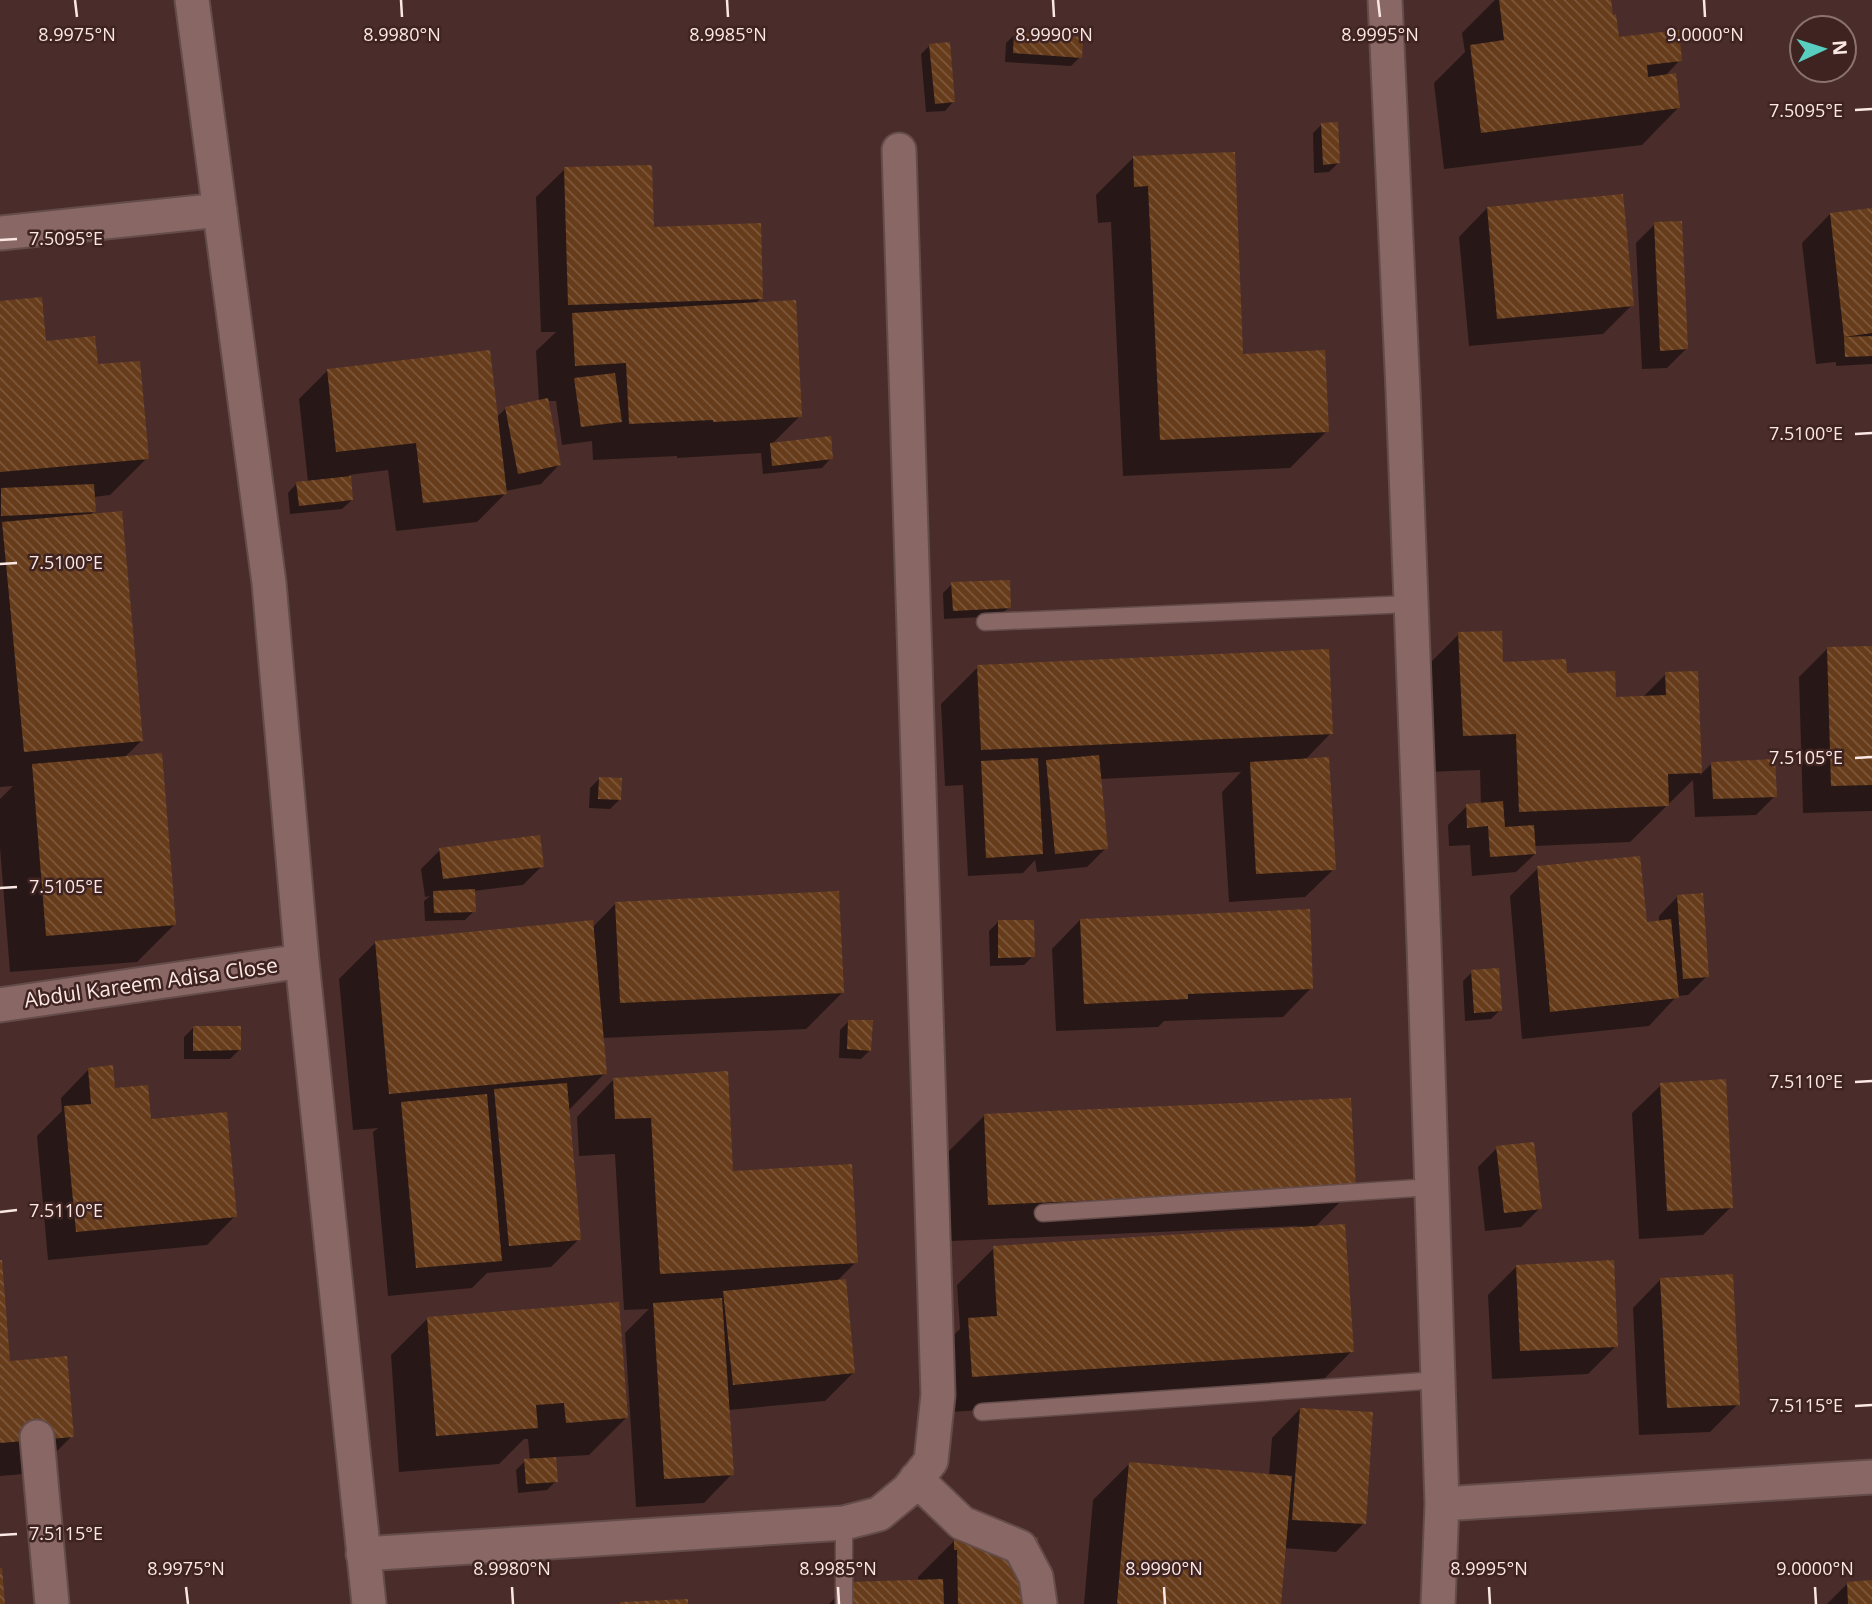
<svg xmlns="http://www.w3.org/2000/svg" width="1872" height="1604" viewBox="0 0 1872 1604" font-family="'Open Sans',sans-serif">
<style>
.shadow{fill:#0007}
.building{fill:url(#building-back-hatch)}
.lines{fill:none;stroke-linecap:round;stroke-linejoin:round}
.service-casing{stroke:#644c4a;stroke-width:19}
.minor-casing{stroke:#644c4a;stroke-width:37}
.service{stroke:#886764;stroke-width:16}
.minor{stroke:#886764;stroke-width:33}
.ticks{fill:none;stroke:#fbe8e5;stroke-width:2.5}
.labels{text-anchor:middle;stroke-width:5;stroke-linejoin:round;paint-order:stroke}
.street-label{font-size:21px;fill:#fbe8e5;stroke:#3f2321}
.ticks-label{font-size:18px;text-anchor:middle;fill:#fbe8e5;stroke:#3f2321;stroke-width:5;stroke-linejoin:round;paint-order:stroke}
</style>
<defs>
<pattern id="building-back-hatch" width="6" height="6" patternUnits="userSpaceOnUse" patternTransform="scale(1.75)"><rect width="6" height="6" fill="#663c1b"/><path d="M-1 5l2 2M0 0l6 6M5-1l2 2" fill="none" stroke="#7d583c"/></pattern>
</defs>
<rect width="100%" height="100%" fill="#4a2d2b"/>
<!-- shadow -->
<path class="shadow" d="M1495,0H1610L1618,39L1680,60L1664,77L1678,108L1642,145L1444,169L1434,83L1465,52L1462,33Z
M1015,34L1080,57L1071,66L1005,62L1006,43Z
M930,45L954,101L945,111L926,112L921,54Z
M1322,124L1338,163L1329,172L1314,173L1313,133Z
M1133,158L1242,356L1327,431L1290,468L1123,476L1111,222L1098,223L1096,195Z
M565,169L652,229L761,298L755,304L800,416L772,444L831,458L822,468L763,474L761,453L677,458V456L593,460L592,441L562,445L556,401H546L559,465L541,484L505,491V494L477,522L396,531L388,470L349,475L352,500L342,509L290,514L288,493L297,483L308,482L299,399L327,371L496,418L505,409L539,402L536,351L556,332H541L536,197Z
M1487,208L1632,305L1603,334L1469,346L1459,237Z
M1872,210V364L1836,366V362L1816,364L1802,243L1830,214Z
M1655,224L1686,349L1667,368L1642,369L1636,243Z
M0,303L44,342L96,366L147,458L110,495L93,497L94,511L90,515L141,741L124,758L174,925L137,962L10,972L0,848V799L13,786L0,787Z
M952,584L1009,607L1000,616L944,619L943,593Z
M1459,634L1501,663L1565,674L1614,699L1642,698L1666,674L1696,673L1700,775L1712,763L1775,796L1756,815L1695,817L1693,780L1630,842L1534,846L1535,854L1516,872L1472,876L1470,845L1449,846L1448,825L1467,806L1481,805L1480,770L1427,772L1422,671Z
M1872,647V811L1803,813L1799,677L1828,648Z
M978,667L1331,733L1305,760L1334,869L1305,897L1229,902L1222,792L1241,772L1100,779L1106,848L1087,867L1037,872L1035,860L1023,873L968,876L963,785L945,786L941,704Z
M599,779L619,800L610,809L589,808L590,788Z
M440,850L542,866L523,885L473,891L474,911L465,920L425,921L424,901L430,896L425,897L421,869Z
M1538,868L1645,924L1659,922V916L1677,897L1707,976L1688,995L1677,996L1649,1026L1522,1039L1510,896Z
M616,903L843,992L806,1029L602,1038L605,1073L568,1111L579,1239L551,1267L487,1273L472,1288L388,1296L373,1132L378,1128L353,1130L339,979L376,942L592,928Z
M1080,920L1311,988L1283,1017L1164,1021L1158,1027L1056,1031L1052,949Z
M998,922L1033,956L1024,965L990,966L989,931Z
M1472,972L1500,1010L1491,1019L1465,1021L1463,981Z
M849,1021L870,1050L861,1059L839,1058L840,1030Z
M193,1028L239,1050L230,1059H184V1037Z
M89,1069L149,1121L235,1216L207,1245L48,1260L37,1136L62,1111L61,1098Z
M613,1080L732,1173L856,1262L836,1282L853,1373L825,1401L728,1410L732,1474L704,1503L636,1507L625,1333L649,1309L624,1310L615,1154L579,1156L577,1117Z
M1661,1085L1731,1207L1703,1235L1639,1239L1632,1113Z
M985,1115L1354,1188L1314,1228L1352,1351L1315,1388L936,1413L932,1356L960,1329L957,1285L994,1248L1298,1229V1226L951,1241L948,1152Z
M1497,1148L1540,1208L1521,1227L1485,1231L1478,1167Z
M0,1258L9,1362L72,1436L35,1473L0,1476Z
M1516,1267L1616,1346L1588,1374L1492,1379L1488,1295Z
M1661,1279L1738,1404L1710,1432L1639,1435L1633,1308Z
M428,1318L626,1418L589,1455L555,1457L556,1481L547,1490L518,1493L516,1470L525,1461H530L528,1439H524L499,1464L399,1472L391,1355Z
M1300,1409L1364,1523L1336,1552L1284,1548L1279,1604H1084L1093,1500L1130,1463L1269,1476L1272,1438Z
M955,1540L1037,1604H829L849,1584L918,1582V1577Z
M1872,1581V1604H1827L1847,1584Z"/>
<!-- building -->
<path class="building" d="M1499,0H1611L1613,15L1616,14L1619,37L1679,30L1682,61L1647,65L1648,77L1676,73L1680,108L1481,133L1470,45L1504,40Z
M1014,33L1083,37L1082,58L1013,53Z
M950,42L955,102L935,104L929,44Z
M1338,122L1340,163L1323,165L1321,123Z
M1235,152L1243,354L1325,350L1329,432L1160,440L1148,186L1134,187L1133,156Z
M652,165L654,227L761,223L763,299L568,305L564,167Z
M1623,194L1634,306L1497,319L1487,207Z
M1872,208V333L1844,337L1830,213Z
M1682,221L1688,349L1660,351L1654,222Z
M42,297L46,341L95,336L98,364L140,361L149,459L0,472V301Z
M796,300L802,417L713,422V420L629,424L626,363L575,366L572,313Z
M1872,336V356L1845,357L1844,337Z
M490,350L507,494L423,503L416,443L336,452L327,369Z
M615,373L622,422L581,427L574,378Z
M548,398L561,465L518,474L505,407Z
M831,436L833,459L772,466L770,443Z
M351,476L353,500L299,506L296,482Z
M94,484L96,512L1,516V488Z
M122,511L143,741L24,752L2,522Z
M1010,580L1011,608L953,611L951,582Z
M1502,631L1503,662L1566,659L1567,673L1615,671L1616,697L1666,695L1665,672L1698,671L1702,773L1668,774L1669,806L1519,812L1516,734L1463,736L1458,632Z
M1872,646V785L1831,786L1827,647Z
M1329,649L1333,734L981,750L977,665Z
M162,753L176,925L46,936L32,764Z
M1099,755L1108,849L1055,854L1046,760Z
M1329,757L1336,870L1256,874L1250,762Z
M1038,758L1043,854L986,858L981,761Z
M1775,759L1777,797L1713,799L1711,762Z
M599,777L622,778L621,800L598,799Z
M1503,801L1505,827L1534,825L1536,854L1490,857L1488,826L1467,828L1466,804Z
M540,835L544,867L443,879L439,848Z
M1640,856L1647,922L1671,919L1679,998L1550,1012L1537,866Z
M475,889L476,912L434,913L433,891Z
M839,891L844,993L620,1003L615,902Z
M1703,893L1709,977L1683,979L1677,895Z
M1310,909L1313,989L1188,994V999L1084,1004L1080,919Z
M593,920L607,1074L389,1094L375,941Z
M998,920H1034L1035,957L998,958Z
M1499,968L1502,1011L1474,1013L1471,970Z
M848,1020H873L871,1051L847,1049Z
M193,1026H241V1050L193,1051Z
M113,1065L115,1088L148,1085L151,1119L227,1112L237,1217L76,1232L64,1106L91,1104L88,1068Z
M728,1071L733,1171L852,1164L858,1263L660,1274L651,1118L615,1119L613,1078Z
M1726,1079L1733,1208L1667,1211L1660,1083Z
M567,1083L581,1240L509,1246L494,1089Z
M487,1094L502,1261L416,1268L401,1102Z
M1351,1098L1356,1189L988,1205L984,1114Z
M1534,1142L1542,1209L1504,1213L1496,1146Z
M1345,1224L1354,1352L972,1377L968,1318L997,1316L993,1246Z
M0,1260H2L10,1361L67,1356L74,1437L0,1443Z
M1614,1260L1618,1347L1520,1351L1516,1265Z
M1733,1274L1740,1405L1667,1408L1660,1278Z
M846,1279L855,1373L733,1385L723,1291Z
M722,1298L734,1475L664,1479L653,1303Z
M619,1302L628,1418L566,1423L564,1403L536,1405L538,1428L436,1436L427,1317Z
M1300,1408L1373,1412L1366,1524L1292,1520Z
M556,1457L558,1482L526,1484L524,1459Z
M1129,1462L1292,1476L1281,1604H1117Z
M1038,1537L1039,1604H958L957,1550H954V1538Z
M0,1568H2L5,1604H0Z
M943,1579L944,1604H849V1582Z
M1872,1580V1604H1848L1847,1582Z
M688,1599V1604H620V1602Z"/>
<g class="lines">
<!-- service casing -->
<g class="service-casing">
<path id="service" d="M985,622L1411,604
M1043,1213L1432,1187
M982,1412L1438,1380
M844,1523V1604"/>
</g>
<!-- minor casing -->
<g class="minor-casing">
<path id="minor" d="M192,0L269,583L302,961L369,1604
M1385,0L1403,391L1424,944L1442,1504L1438,1604
M0,233L220,210
M0,1005L302,961
M37,1437L52,1604
M916,1479L962,1523L1020,1547L1036,1577L1040,1604
M1442,1504L1872,1477
M363,1554L844,1523L879,1514L908,1490L931,1461L938,1395L899,150"/>
</g>
<!-- service -->
<use href="#service" class="service"/>
<!-- minor -->
<use href="#minor" class="minor"/>
</g>
<!-- ticks -->
<path class="ticks" d="M75,0L77,17M401,0L402,17M727,0L728,17M1053,0L1054,17M1378,0L1380,17M1704,0L1705,17M1855,110L1872,109M0,240L17,239M1855,434L1872,433M0,564L17,563M1855,758L1872,757M0,888L17,887M1855,1082L1872,1081M0,1212L17,1210M1855,1406L1872,1405M0,1535L17,1534M186,1587L188,1604M512,1587L513,1604M838,1587L839,1604M1164,1587L1165,1604M1489,1587L1490,1604M1815,1587L1816,1604"/>
<g class="labels">
<!-- street labels -->
<g class="street-label">
<text transform="translate(151 983) rotate(-8)" y="7">Abdul Kareem Adisa Close</text>
</g>
</g>
<g class="ticks-label">
<text x="77" y="41">8.9975°N</text>
<text x="402" y="41">8.9980°N</text>
<text x="728" y="41">8.9985°N</text>
<text x="1054" y="41">8.9990°N</text>
<text x="1380" y="41">8.9995°N</text>
<text x="1705" y="41">9.0000°N</text>
<text x="1806" y="117">7.5095°E</text>
<text x="66" y="245">7.5095°E</text>
<text x="1806" y="440">7.5100°E</text>
<text x="66" y="569">7.5100°E</text>
<text x="1806" y="764">7.5105°E</text>
<text x="66" y="893">7.5105°E</text>
<text x="1806" y="1088">7.5110°E</text>
<text x="66" y="1217">7.5110°E</text>
<text x="1806" y="1412">7.5115°E</text>
<text x="66" y="1540">7.5115°E</text>
<text x="186" y="1575">8.9975°N</text>
<text x="512" y="1575">8.9980°N</text>
<text x="838" y="1575">8.9985°N</text>
<text x="1164" y="1575">8.9990°N</text>
<text x="1489" y="1575">8.9995°N</text>
<text x="1815" y="1575">9.0000°N</text>
</g>
<!-- north arrow -->
<g transform="translate(1823 49) rotate(86)"><circle r="33" fill="#3f2321" stroke="#8a726f" stroke-width="2"/>
<path d="M0-5L12 26L0 18L-12 26Z" fill="#58cec0"/>
<text y="-10" font-size="19" font-weight="bold" text-anchor="middle" fill="#fbe8e5">N</text>
</g>
</svg>
